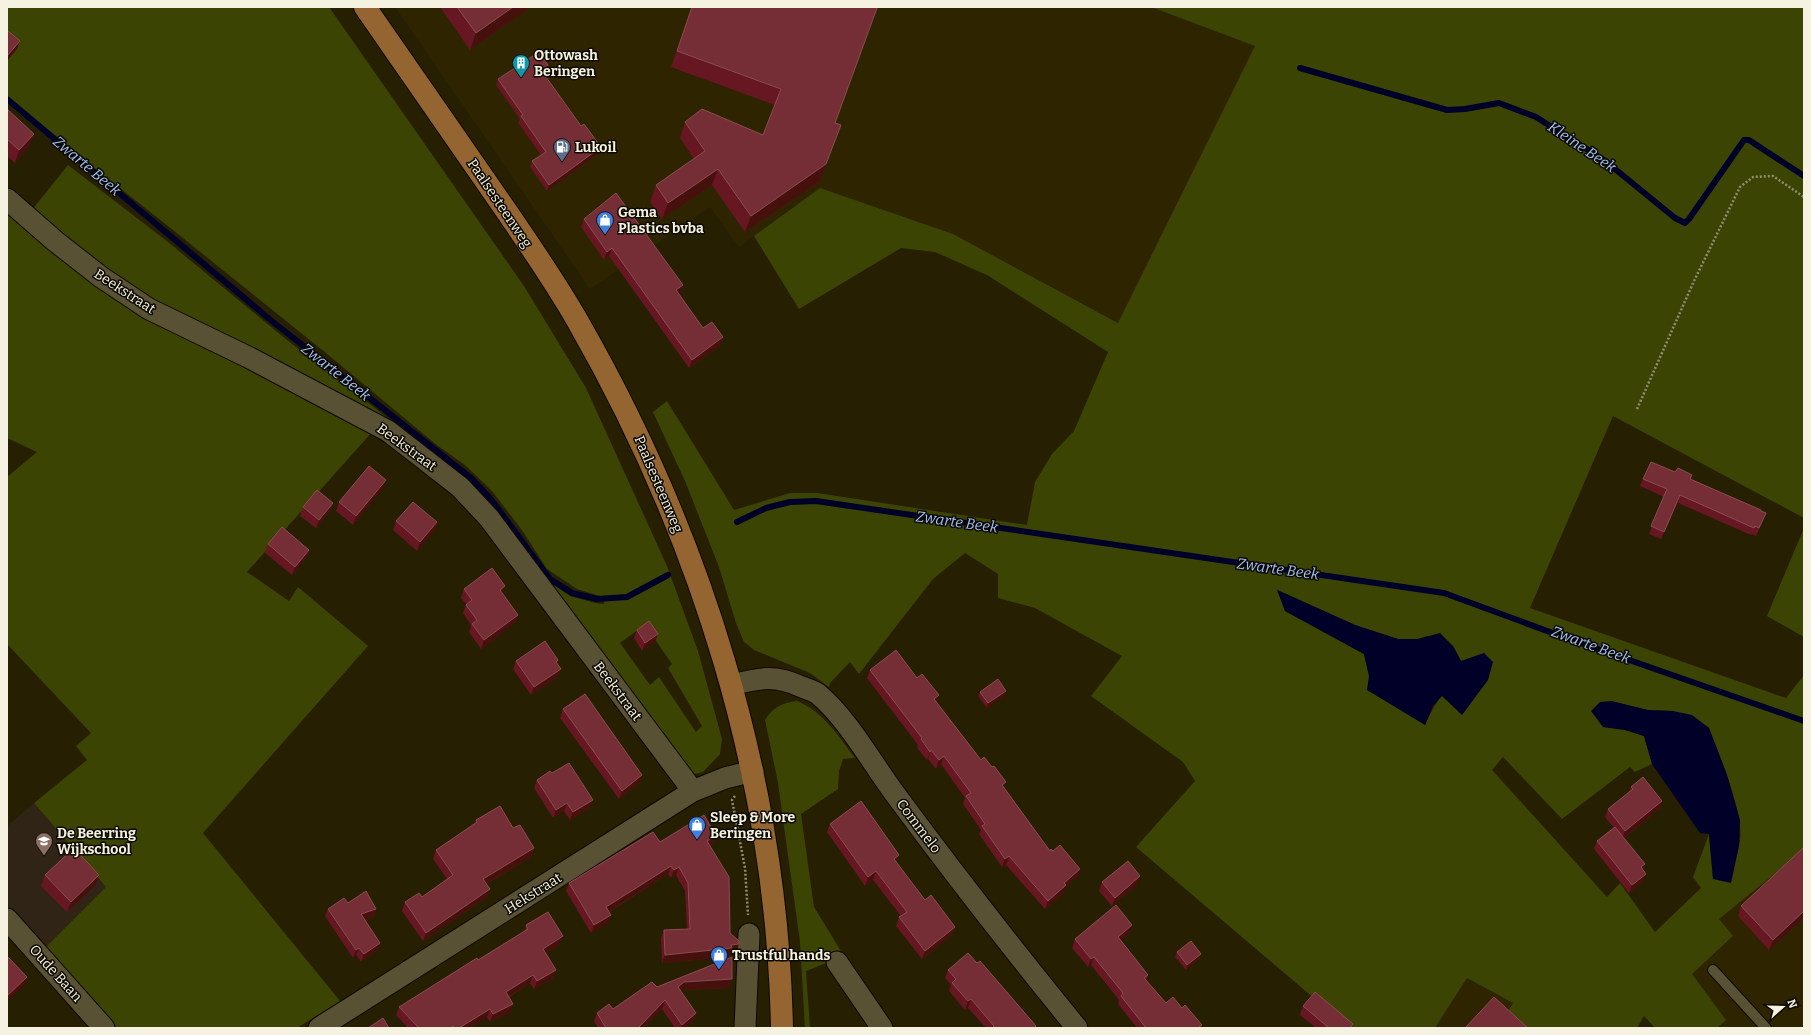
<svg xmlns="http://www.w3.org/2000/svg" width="1811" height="1035" viewBox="0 0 1811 1035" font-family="Bitter,serif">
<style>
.built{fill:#2e2500}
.education{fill:#2f2415}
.green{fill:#3c4404;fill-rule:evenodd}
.water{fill:#000029}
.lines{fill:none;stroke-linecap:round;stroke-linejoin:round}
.stream{stroke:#000029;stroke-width:6}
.lane-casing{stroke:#0f0800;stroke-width:12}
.street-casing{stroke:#0f0800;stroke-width:23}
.primary-casing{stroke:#0f0800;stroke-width:24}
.path{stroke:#918c75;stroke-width:2.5;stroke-dasharray:2 2;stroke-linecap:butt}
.lane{stroke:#595133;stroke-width:10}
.street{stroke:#595133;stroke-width:21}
.primary{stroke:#946531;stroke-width:22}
.wall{fill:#661721}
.shaded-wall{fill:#46100c}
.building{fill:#752e36;stroke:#8a4d51}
.labels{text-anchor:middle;stroke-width:3;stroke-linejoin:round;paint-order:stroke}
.poi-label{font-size:14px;font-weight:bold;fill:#f6f2e1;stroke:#0c0901;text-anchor:start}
.street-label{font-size:14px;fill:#f6f2e1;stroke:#0c0901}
.water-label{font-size:15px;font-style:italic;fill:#a2c1f9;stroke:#0c0901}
</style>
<rect width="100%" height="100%" fill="#261f02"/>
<!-- built -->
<path class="built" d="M395,7H1151L1256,46L1119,323L953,234L820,188L739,247L710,207L590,289Z
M1804,850V1028H1717L1726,1020L1691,974L1732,937L1719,919Z
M1467,978L1513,1003L1514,1028H1435Z"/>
<!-- education -->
<path class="education" d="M34,803L106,887L44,949L7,908V826Z"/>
<!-- green -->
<path class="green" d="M7,7H329L524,286L586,388L667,566L698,651L722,739L720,754L703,772L691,775L465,485L146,297L97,265L32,210L68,165L168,242L287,340L380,412L485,498L545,579L570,596L595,603L604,604L603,597L577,589L547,569L522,530L492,491L465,465L438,446L326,353L168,226L7,99ZM645,625L672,664L668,668L702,726L696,732L659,677L650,685L620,643Z
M1151,7H1804V518L1613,416L1530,608L1786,698L1804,675V850L1719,919L1733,936L1692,974L1726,1020L1717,1028H1655L1644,1016L1637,1028H1514L1504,1019L1513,1003L1467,978L1435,1028H1349L1136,847L1195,781L1183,762L1091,696L1122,656L1035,608L998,598V574L965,553L933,579L859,674L850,662L830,683L829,687L810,673L754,650L744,642L736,623L719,567L685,481L653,412L667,401L734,510L790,493H817L1027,525L1035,482L1052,454L1074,431L1108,352L987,275L935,252L901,248L799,309L754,236L820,188L953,234L1118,323L1255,46ZM1278,590L1355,625L1398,639H1418L1427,636L1453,646L1461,661C1449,683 1435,703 1425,725L1369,676L1364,654L1285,611ZM1611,701L1648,710L1673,711L1709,728C1719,754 1747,819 1739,845C1737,852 1718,872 1713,879L1709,834L1693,877L1701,888L1655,932L1620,883L1607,897L1492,770L1503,757L1562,819L1630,767L1635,772L1652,764L1644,736L1625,730L1603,727Z
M7,207L269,378L373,431L247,572L289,601L298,587L368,646L203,833L340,1001L297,1028H115L44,949L106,887L34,803L87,760L76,746L91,733L7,644V477L37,452L7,438Z
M1804,528V637L1767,616Z
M797,701C824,712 838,736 855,758L843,759L839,771L838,789L801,814L814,907L844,956L806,971L810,1028H805L800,942L778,783L765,720C773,707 782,703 797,701Z"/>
<!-- water -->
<path class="water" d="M1277,590L1355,625L1398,639H1418L1440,633L1453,646L1461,661L1484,653L1493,662L1488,680L1462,715L1442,696L1433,706L1425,725L1367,690L1369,676L1364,654L1285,611Z
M1611,701L1648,710L1673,711L1692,715L1709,728L1727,775L1740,820L1739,846L1731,883L1713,879L1709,834L1700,833L1652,764L1644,736L1625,730L1603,727L1591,711L1600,702Z"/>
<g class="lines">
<!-- stream -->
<path class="stream" d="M1300,68L1447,110L1465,109L1499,103L1536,117L1604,160L1675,218L1685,223L1689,219L1744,140H1749L1804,176
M7,99L273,322L470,477L490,498L550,579L572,593L597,599L627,597L668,575
M737,522L766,508L790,502L816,501L1444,593L1569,639L1804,721"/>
<!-- lane casing -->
<g class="lane-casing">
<path id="lane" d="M1713,970L1766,1028"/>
</g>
<!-- street casing -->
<g class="street-casing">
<path id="street" d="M7,199L55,241L101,277L149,309L250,358L388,431L460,487L489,518L693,791
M731,685C760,678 774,674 802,687C807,689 814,691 818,694C848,719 872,763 895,794C954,874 1015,952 1077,1028
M7,919L104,1028
M837,962L882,1028
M319,1028L693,791L725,778L753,771
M745,1028L749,934"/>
</g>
<!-- primary casing -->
<g class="primary-casing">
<path id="primary" d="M365,7C406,66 447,125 487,183C518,228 550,273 577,320C701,536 777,778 782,1028"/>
</g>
<!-- path -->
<path class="path" d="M1637,409L1694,281L1740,187L1753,177L1773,176L1804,197
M735,796L732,800L745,868L748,915"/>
<!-- lane -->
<use href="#lane" class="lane"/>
<!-- street -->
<use href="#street" class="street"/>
<!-- primary -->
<use href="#primary" class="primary"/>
</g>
<!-- wall -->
<path class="wall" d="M440,7H529V8L470,50Z
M692,7L835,123L820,181L745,232L712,185L662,219L650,202L656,185L694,159L680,138L685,122L763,135L775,105L671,67Z
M548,65L546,71L543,73L599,153L547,191L530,167L532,161L541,155L518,123L520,119L496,85L498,79Z
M7,109L30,146L15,163L7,156Z
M584,219L680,293L679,294L703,328L720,346L689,368L609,256L604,260L581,227Z
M1675,472L1692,475L1691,479L1766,513L1756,536L1752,534L1751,535L1678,503L1661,539L1649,534L1664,497L1640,486L1643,479Z
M383,488L353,525L336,511L339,502Z
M333,503L330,511L316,528L300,516L303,507Z
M396,521L437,522L434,531L417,551L393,530Z
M268,544L309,550L306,558L292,575L265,553Z
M505,586L502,593L518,615L515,623L481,649L469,632L471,625L463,613L466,604L461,598L464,589Z
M637,630L658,634L655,642L642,651L634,638Z
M558,660L557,664L558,677L531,695L513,669L516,661Z
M870,670L936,702L981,760L1004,787L1050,851H1053L1080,869L1077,877L1065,887L1063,894L1045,909L1006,865L1002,867L979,834L981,830L963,804L965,798L941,764L936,769L928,759L927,760L917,748L918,745L867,678Z
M980,692L1005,695L987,708L978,696Z
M563,709L639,783L619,799L560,718Z
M552,773L590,808L570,820L564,811L553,818L534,788L537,780Z
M1631,787L1662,801L1659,809L1624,838L1645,864L1643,869V882L1629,893L1594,849L1597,841L1614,828L1605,817L1608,809L1628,793Z
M476,820L513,828L534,848L531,857L486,884L490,889L487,897L423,941L402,911L405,902L422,897L447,879L433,859L436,850L475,824Z
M830,824L896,863L925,900L955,927L952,935L922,959L896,926L899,917L901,916L873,880L865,886L827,832Z
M716,836L713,844L710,846L730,933L736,953H730L729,957L662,963L661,938L664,930L687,929L685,891L676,875L671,878L668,874L609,912L608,923L591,933L566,891L569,883L660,842Z
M1804,847V918L1769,950L1738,916L1741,906Z
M45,875H99L95,886L67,912L41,886Z
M1102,882L1137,885L1112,906L1099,891Z
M348,903L376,909L374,917L365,920L380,943L378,950L361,962L356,955L353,958L325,916L328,909Z
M526,925L560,945L546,953L556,970L553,978L534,989L530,983L509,997L513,1004L510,1012L490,1022L487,1017L469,1028H408L396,1015L399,1007L478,960L524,932Z
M1129,934L1121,940L1148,975L1146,980L1166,1003L1182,1008L1202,1025L1201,1028H1137L1118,1004L1119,1000L1091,965L1088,967L1072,948L1075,939Z
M1177,952L1200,958L1186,970L1175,957Z
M977,963L1036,1026L1035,1028H986L968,1008L965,1010L949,991L951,985L945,978L948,970Z
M657,987L729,988L681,990H680L696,1013L693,1021L685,1028H675L662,1009L643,1028H598L594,1021L597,1013L613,1009Z
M1303,1006L1353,1024L1352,1028H1316L1300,1015Z"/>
<!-- shaded-wall -->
<path class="shaded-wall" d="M513,7H529V8L470,50L476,33Z
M20,41L17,49L7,61V56Z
M548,65L546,71L539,76L541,70Z
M841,125L820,181L745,232L751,216Z
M34,134L30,146L15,163L19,150Z
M601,147L599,153L547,191L549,185Z
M718,169L712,185L662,219L668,203Z
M612,248L609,256L604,260L607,252Z
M683,285L680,293L673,298L676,290Z
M723,337L720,346L689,368L692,360Z
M386,480L383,488L353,525L356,516Z
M1680,495L1678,503L1661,539L1664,532Z
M333,503L330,511L316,528L319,520Z
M437,522L434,531L417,551L420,542Z
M309,550L306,558L292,575L295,567Z
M505,586L502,594L500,590Z
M518,615L515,623L481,649L484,640Z
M658,634L655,642L642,651L645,643Z
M561,669L558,677L531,695L534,687Z
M1006,691L1005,695L987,708L988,703Z
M939,695L936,703L934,699Z
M931,750L928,759L927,760L930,752Z
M944,756L941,764L936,769L939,760Z
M642,775L639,783L619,799L622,791Z
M1006,782L1003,790L1002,785Z
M593,800L590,808L570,820L573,812Z
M1662,801L1659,809L1622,839L1625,831Z
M567,803L564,811L553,818L556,810Z
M716,836L713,844L704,849L707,841Z
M534,848L531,857L480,887L483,879Z
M899,855L896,863L894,859Z
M1009,856L1006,865L1002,867L1005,859Z
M1645,864L1642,872L1641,867Z
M671,866L668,874L603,915L606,907Z
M679,867L676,875L671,878L674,870Z
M1080,869L1077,877L1065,887L1063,894L1045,909L1048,901L1064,883Z
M876,871L873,880L865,886L868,877Z
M1646,874L1643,882L1629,893L1632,885Z
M99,875L95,886L67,912L71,902Z
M1140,876L1137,885L1112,906L1115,898Z
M490,889L487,897L423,941L426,933Z
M376,909L374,917L358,922L361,914Z
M1804,911V918L1769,950L1773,940Z
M611,915L608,923L591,933L594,925Z
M1132,925L1129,934L1115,945L1118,937Z
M955,927L952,935L922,959L925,951Z
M563,936L560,945L540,957L543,949Z
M380,943L378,950L361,962L364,954Z
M739,944L736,953H730L729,957L662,963L665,955L731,945Z
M359,948L356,955L353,958L356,950Z
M1201,954L1200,958L1186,970L1187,965Z
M1094,957L1091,965L1088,967L1091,959Z
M556,970L553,978L534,989L537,981Z
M533,975L530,983L503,1000L506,992Z
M27,977L24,986L7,1001V996Z
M732,979L729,988L681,990L675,996L678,987L684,982Z
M971,999L968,1008L965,1010L968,1001Z
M665,1000L662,1009L643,1028H638Z
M513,1004L510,1012L490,1022L493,1014Z
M490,1009L487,1017L469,1028H459Z
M696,1013L693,1021L685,1028H681L682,1025Z"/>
<!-- building -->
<path class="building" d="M457,7H513L476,33Z
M692,7H874L877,8L835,123L841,125L826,164L751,216L718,169L668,203L656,185L705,151L685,122L702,109L763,135L781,89L677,51Z
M7,30L20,41L7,56Z
M539,52L548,65L541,70L581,126L584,124L601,147L549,185L532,161L546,152L521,116L523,115L498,79Z
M7,109L34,134L19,150L7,139Z
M616,193L683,285L676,290L703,328L712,322L723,337L692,360L612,248L607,252L584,219Z
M1651,462L1675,472L1678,468L1692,475L1690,479L1761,510V511L1766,513L1759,528L1755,526L1754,528L1680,495L1664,532L1651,526L1667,489L1643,479Z
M369,466L386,480L356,516L339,502Z
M317,490L333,503L319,520L303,507Z
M413,502L437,522L420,542L396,521Z
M282,527L309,550L295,567L268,544Z
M492,568L505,586L500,590L518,615L484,640L472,624L477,620L466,605L472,600L464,589Z
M649,621L658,634L645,643L637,630Z
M545,641L558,660L556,662L561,669L534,687L516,661Z
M896,650L917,678L922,674L939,695L934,699L981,760L984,757L992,767L994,766L1006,782L1002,785L1050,851L1051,849L1053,851L1060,845L1080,869L1064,883L1066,885L1048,901L1009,856L1005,859L982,826L985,824L966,796L971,793L944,756L939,760L931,750L930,752L921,739L922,738L870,670Z
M998,679L1006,691L988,703L980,692Z
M585,694L642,775L622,791L563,709Z
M569,763L593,800L573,812L567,803L556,810L537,780L550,771L552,773Z
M1643,777L1662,801L1625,831L1608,809L1633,789L1631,787Z
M861,801L899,855L894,859L925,900L931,895L955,927L925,951L899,917L907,912L876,871L868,877L830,824Z
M500,806L513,828L520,825L534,848L483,879L490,889L426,933L405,902L419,893L422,897L453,875L436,850L477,822L476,820Z
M704,815L716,836L707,841L729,877L730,933L739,941V944L731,945L732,948L665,955L664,930L690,929L688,883L679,867L674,870L671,866L606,907L611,915L594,925L569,883L653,832L660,842Z
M1615,827L1645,864L1641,867L1646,874L1632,885L1597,841Z
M1804,847V911L1773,940L1741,906Z
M74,848L99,875L71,902L45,875Z
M1128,861L1140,876L1115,898L1102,882Z
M366,891L376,909L361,914L380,943L364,954L359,948L356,950L328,909L344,898L348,903Z
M1116,905L1132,925L1118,937L1148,975L1144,978L1166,1003L1173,997L1182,1008L1185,1005L1202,1025L1199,1027L1200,1028H1146L1121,996L1123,993L1094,957L1091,959L1075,939Z
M548,912L563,936L543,949L556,970L537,981L533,975L506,992L513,1004L493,1014L490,1009L459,1028H454L453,1026L450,1028H419L399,1007L477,958L478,960L528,929L526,925Z
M1191,941L1201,954L1187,965L1177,952Z
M968,953L977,963L980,961L1036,1026L1034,1028H992L994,1026L971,999L968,1001L952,983L956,979L948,970Z
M7,956L27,977L7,996Z
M732,957V979L684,982L678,987L696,1013L682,1025L665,1000L638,1028H606L597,1013L609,1004L613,1009L652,982L657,987Z
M1315,992L1353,1024L1350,1028H1329L1303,1006Z
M1494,997L1528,1028H1465Z
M383,1018L389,1028H368Z"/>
<!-- icons -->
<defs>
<g id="building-pin" transform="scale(0.9)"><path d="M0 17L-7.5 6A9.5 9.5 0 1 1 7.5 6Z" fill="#0f9aa8" stroke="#0c0901"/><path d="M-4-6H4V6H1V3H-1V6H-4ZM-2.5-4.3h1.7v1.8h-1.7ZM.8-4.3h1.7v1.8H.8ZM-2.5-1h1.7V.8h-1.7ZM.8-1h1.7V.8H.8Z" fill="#fff"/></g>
<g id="fuel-pin" transform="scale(0.9)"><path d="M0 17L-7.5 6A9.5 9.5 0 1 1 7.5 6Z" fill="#5c6f8a" stroke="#0c0901"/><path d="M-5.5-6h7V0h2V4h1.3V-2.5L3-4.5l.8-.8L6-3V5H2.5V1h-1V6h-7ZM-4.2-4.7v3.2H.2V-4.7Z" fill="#fff"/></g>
<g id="shop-pin" transform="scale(0.9)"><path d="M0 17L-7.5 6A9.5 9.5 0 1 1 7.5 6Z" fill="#3f7fe0" stroke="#0c0901"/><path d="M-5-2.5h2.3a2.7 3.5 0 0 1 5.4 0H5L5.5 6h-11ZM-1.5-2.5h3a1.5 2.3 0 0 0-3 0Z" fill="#fff"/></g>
<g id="school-pin" transform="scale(0.9)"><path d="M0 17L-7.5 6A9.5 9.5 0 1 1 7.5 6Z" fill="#8d6e63" stroke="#0c0901"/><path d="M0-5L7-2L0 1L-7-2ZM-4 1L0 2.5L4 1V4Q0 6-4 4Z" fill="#fff"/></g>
</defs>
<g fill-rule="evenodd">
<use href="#building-pin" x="521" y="63"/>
<use href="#fuel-pin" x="562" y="147"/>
<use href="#shop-pin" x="605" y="220"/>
<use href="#shop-pin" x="697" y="825"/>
<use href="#school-pin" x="44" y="841"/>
<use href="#shop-pin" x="719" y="955"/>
</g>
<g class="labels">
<!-- poi labels -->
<g class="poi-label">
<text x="534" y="60">Ottowash<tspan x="534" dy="16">Beringen</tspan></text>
<text x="575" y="152">Lukoil</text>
<text x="618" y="217">Gema<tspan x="618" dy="16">Plastics bvba</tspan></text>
<text x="710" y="822">Sleep &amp; More<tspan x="710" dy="16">Beringen</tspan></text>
<text x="57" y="838">De Beerring<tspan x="57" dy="16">Wijkschool</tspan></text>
<text x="732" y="960">Trustful hands</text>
</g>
<!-- street labels -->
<g class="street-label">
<text transform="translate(500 203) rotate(56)" y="5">Paalsesteenweg</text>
<text transform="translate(125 291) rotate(33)" y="5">Beekstraat</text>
<text transform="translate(407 447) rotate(36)" y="5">Beekstraat</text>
<text transform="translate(659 484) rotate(67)" y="5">Paalsesteenweg</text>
<text transform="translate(618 691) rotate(53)" y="5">Beekstraat</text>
<text transform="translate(919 826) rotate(53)" y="5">Commelo</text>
<text transform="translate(533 893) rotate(-32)" y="5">Hekstraat</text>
<text transform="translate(56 973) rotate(48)" y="5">Oude Baan</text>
</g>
<!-- water labels -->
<g class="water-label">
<text transform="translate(1582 147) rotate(34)" y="5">Kleine Beek</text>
<text transform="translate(87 166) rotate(40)" y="5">Zwarte Beek</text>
<text transform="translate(336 372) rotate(38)" y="5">Zwarte Beek</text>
<text transform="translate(957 522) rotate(8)" y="5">Zwarte Beek</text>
<text transform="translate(1278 569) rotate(8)" y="5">Zwarte Beek</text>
<text transform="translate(1591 645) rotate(20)" y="5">Zwarte Beek</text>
</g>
</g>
<!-- border -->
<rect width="1811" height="1035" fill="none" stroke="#f6f2e1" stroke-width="16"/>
<!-- north arrow -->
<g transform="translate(1783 1007) rotate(70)" stroke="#0c0901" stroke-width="3" paint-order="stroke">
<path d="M0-3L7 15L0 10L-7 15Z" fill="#f6f2e1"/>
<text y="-6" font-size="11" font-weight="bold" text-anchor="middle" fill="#f6f2e1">N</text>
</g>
</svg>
